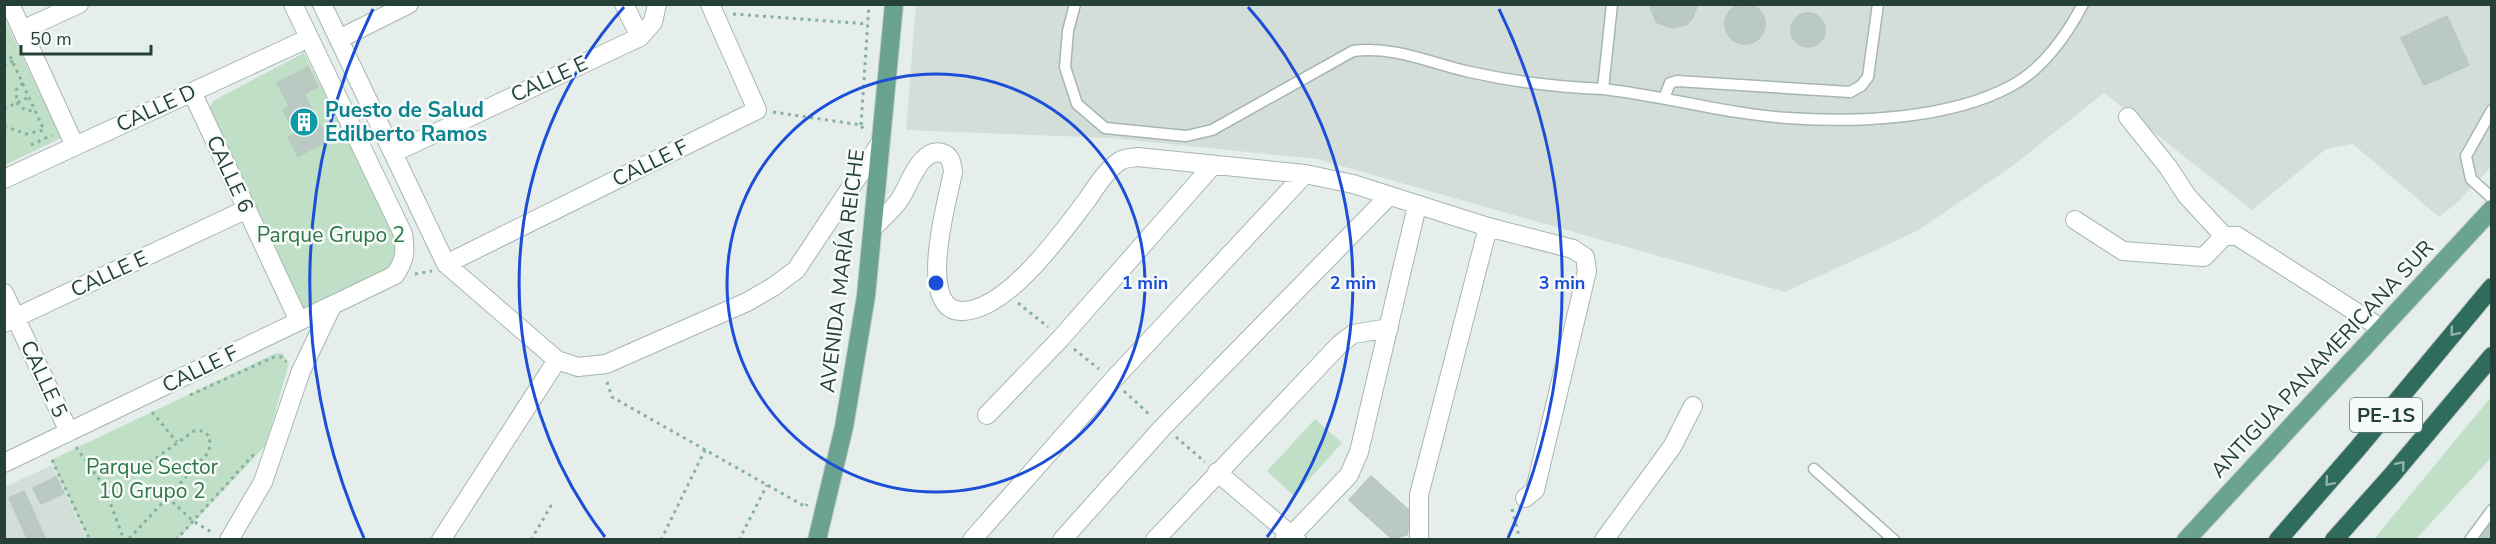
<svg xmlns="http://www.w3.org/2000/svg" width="2496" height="544" viewBox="0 0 2496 544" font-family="'Nunito Sans',sans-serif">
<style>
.built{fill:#d4ded9}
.green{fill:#bfdfc6}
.building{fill:#bbc9c3;stroke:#b8c8c0;stroke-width:1.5}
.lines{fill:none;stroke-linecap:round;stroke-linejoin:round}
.service-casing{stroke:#a7b6b1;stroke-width:13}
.minor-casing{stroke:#a7b6b1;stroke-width:20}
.primary-casing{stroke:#c2cac7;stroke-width:20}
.motorway-casing{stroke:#c2cac7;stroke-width:20}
.path{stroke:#86b1a1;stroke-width:3;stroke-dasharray:3 4.5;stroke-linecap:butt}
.service{stroke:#fff;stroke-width:10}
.minor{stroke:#fff;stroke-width:18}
.primary{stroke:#6ba391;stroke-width:18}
.motorway{stroke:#306c5d;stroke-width:18}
.oneway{stroke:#93b3aa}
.ring{fill:none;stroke:#1d4ed8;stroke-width:3}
.labels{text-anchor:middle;stroke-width:5;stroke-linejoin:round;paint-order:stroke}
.shield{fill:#f6faf8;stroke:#637871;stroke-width:1.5}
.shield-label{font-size:20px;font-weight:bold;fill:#244037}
.street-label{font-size:21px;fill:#244037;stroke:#f6faf8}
.culture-label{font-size:21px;font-weight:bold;fill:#0d838f;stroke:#f6faf8;text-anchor:start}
.park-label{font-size:21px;fill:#2f7747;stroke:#f6faf8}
.centre{fill:#1d4ed8;stroke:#f6faf8;stroke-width:3}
.ring-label{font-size:18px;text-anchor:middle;font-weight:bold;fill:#1d4ed8;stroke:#f6faf8;stroke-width:5;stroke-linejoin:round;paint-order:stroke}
</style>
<rect width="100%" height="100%" fill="#e5eeea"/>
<!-- built -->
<path class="built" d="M916,5H2491V167L2458,202L2439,217L2353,144L2326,149L2252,210L2104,93L2011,167L1917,231L1785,292L1317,159L1110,138L906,130Z
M52,465L87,539L5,540V487Z"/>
<!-- green -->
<path class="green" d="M4,18L61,138L5,165H4Z
M304,53L394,229C398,246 399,258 388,271L301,312L209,110L213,101Z
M282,353L289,363L266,445L178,539H88L51,460L274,354Z
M2491,397L2490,459L2416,539H2374Z
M1315,419L1342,443L1294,496L1267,471Z"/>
<!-- building -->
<path class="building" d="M1649,4H1698L1692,19L1686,25L1671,28L1656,22Z
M1725 24a20 20 0 1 1 40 0a20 20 0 1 1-40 0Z
M1791 30a17 17 0 1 1 34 0a17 17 0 1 1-34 0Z
M2447,16L2469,65L2424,85L2401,38Z
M308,67L318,87L304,94L328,141L298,156L288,137L295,134L283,110L289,106L277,83Z
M1371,476L1411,512L1407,535L1392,539L1349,500Z
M56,477L64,493L41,504L33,488Z
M24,491L46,540H28L9,498Z
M2492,521V540H2481L2480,522Z"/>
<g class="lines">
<!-- service casing -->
<g class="service-casing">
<path id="service" d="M1075,4L1068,31L1065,67L1077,104L1105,128L1186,136L1212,130L1353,51C1397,46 1429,63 1470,72C1514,82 1559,87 1603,89
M1612,4L1603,89C1665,96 1726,114 1788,118C1857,123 1950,119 2011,86C2042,70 2067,35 2083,4
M1664,98L1670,83L1677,81L1850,92L1861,86L1868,77L1878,4
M2492,110L2466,156L2471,179L2492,198
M1814,469L1894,540
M2470,540L2492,510"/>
</g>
<!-- minor casing -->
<g class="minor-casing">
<path id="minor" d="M10,4L75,146
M322,4L446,264L557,360L578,367L606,364L747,302L773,287L796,270L881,142
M624,4L640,37
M22,30L79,4
M339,39L409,4
M192,92L299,321
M2128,117L2168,167L2187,196L2224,236
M393,153L640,37L653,22L657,4
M4,179L309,38
M2075,220L2123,251L2204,257L2224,236H2237L2381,328
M874,227C882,218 893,210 900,199C909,186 920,147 942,153C951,155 952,164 953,172C948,198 914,314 964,311C1009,308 1061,234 1087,200C1096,187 1106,170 1120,161C1124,158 1132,158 1137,157L1305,174L1353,184L1488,227L1573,249L1585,257L1587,271L1535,490L1525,498
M446,264L757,110L710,4
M4,293L69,432
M4,323L247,209
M987,415L1061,338L1213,165
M4,463L395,275C405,260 406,252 403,234L293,4
M1217,472L1297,540
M229,540L263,482L301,371L332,306
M441,540L557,360
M972,540L1112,381L1305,174
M1062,540L1163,427L1389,196
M1155,540L1339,345L1353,334L1389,328
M1284,540L1292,535L1349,475L1359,452L1417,206
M1419,540V495L1488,227
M1604,540L1672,447L1693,406"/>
</g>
<!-- primary casing -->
<g class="primary-casing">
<path id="primary" d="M817,540L844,427L866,296L894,4
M2186,540L2492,209"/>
</g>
<!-- motorway casing -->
<g class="motorway-casing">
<path id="motorway" d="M2278,540L2358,448L2492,287
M2334,540L2392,475L2492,356"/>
</g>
<!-- path -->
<path class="path" d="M733,14L868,24
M4,66L13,61
M23,83L16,90L17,103L26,111L35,110
M4,109L29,97
M773,112L861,125L865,132
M861,125L869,4
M4,126L26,134L44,130L10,56
M31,145L52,135
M415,274L432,271
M1018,303L1048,327
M1074,349L1099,369
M607,382L612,397L806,507L807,504
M1124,391L1150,415
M190,395L274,357H282L286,362
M152,412L177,442
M1176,437L1205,462
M76,447L104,486L124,540
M52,460L90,540
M107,493L194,431H203L210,437L209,452L128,540
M167,497L193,521L213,533
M1512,509L1520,540
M176,540L254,454
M531,540L552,504
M661,540L705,450
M739,540L767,485"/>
<!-- service -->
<use href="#service" class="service"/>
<!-- minor -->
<use href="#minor" class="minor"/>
<!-- primary -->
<use href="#primary" class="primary"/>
<!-- motorway -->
<use href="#motorway" class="motorway"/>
</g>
<!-- one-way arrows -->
<defs><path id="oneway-chevron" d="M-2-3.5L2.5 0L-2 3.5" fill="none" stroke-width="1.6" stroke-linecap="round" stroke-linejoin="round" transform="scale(1.5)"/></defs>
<g class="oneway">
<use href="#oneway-chevron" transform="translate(2454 332) rotate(130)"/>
<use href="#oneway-chevron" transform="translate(2401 465) rotate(-50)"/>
<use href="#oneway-chevron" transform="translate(2329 482) rotate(131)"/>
</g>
<!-- distance rings -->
<g class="ring">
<circle cx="936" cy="283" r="209"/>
<path d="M605 537A417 417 0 0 1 624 7M1248 7A417 417 0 0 1 1267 537"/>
<path d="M364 538A626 626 0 0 1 373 9M1499 9A626 626 0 0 1 1508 538"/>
</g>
<!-- icons -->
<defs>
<g id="building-disc" transform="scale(1.5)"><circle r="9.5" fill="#0f9aa8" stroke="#f6faf8"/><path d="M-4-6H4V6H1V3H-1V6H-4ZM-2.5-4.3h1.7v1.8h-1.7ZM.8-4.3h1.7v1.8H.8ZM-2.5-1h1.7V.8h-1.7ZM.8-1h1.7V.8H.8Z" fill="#fff"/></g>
</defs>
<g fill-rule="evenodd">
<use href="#building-disc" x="304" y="122"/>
</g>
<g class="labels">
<!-- shield labels -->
<rect class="shield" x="2350" y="398" width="72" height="34" rx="4.5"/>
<g class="shield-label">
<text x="2386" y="422">PE-1S</text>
</g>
<!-- street labels -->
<g class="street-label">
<text transform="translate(549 79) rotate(-25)" y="7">CALLE E</text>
<text transform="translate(156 108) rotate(-25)" y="7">CALLE D</text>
<text transform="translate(650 163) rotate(-26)" y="7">CALLE F</text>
<text transform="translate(230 174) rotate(65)" y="7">CALLE 6</text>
<text transform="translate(842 271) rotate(-83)" y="7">AVENIDA MARÍA REICHE</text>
<text transform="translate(109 274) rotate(-25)" y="7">CALLE E</text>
<text transform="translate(2322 359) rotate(-47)" y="7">ANTIGUA PANAMERICANA SUR</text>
<text transform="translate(200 369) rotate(-26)" y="7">CALLE F</text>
<text transform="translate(44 379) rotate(65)" y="7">CALLE 5</text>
</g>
<!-- culture labels -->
<g class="culture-label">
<text x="325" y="117">Puesto de Salud<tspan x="325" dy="24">Edilberto Ramos</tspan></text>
</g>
<!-- park labels -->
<g class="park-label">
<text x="331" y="242">Parque Grupo 2</text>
<text x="152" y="474">Parque Sector<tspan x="152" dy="24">10 Grupo 2</tspan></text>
</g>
</g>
<circle cx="936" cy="283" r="9" class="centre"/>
<g class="ring-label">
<text x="1145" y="289">1 min</text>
<text x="1353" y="289">2 min</text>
<text x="1562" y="289">3 min</text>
</g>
<!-- border -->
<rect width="2496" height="544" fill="none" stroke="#244037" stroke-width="12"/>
<!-- scale -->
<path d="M21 45v9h130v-9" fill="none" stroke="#244037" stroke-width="3"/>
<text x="30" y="45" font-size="18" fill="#244037" stroke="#f6faf8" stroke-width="4.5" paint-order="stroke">50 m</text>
</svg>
